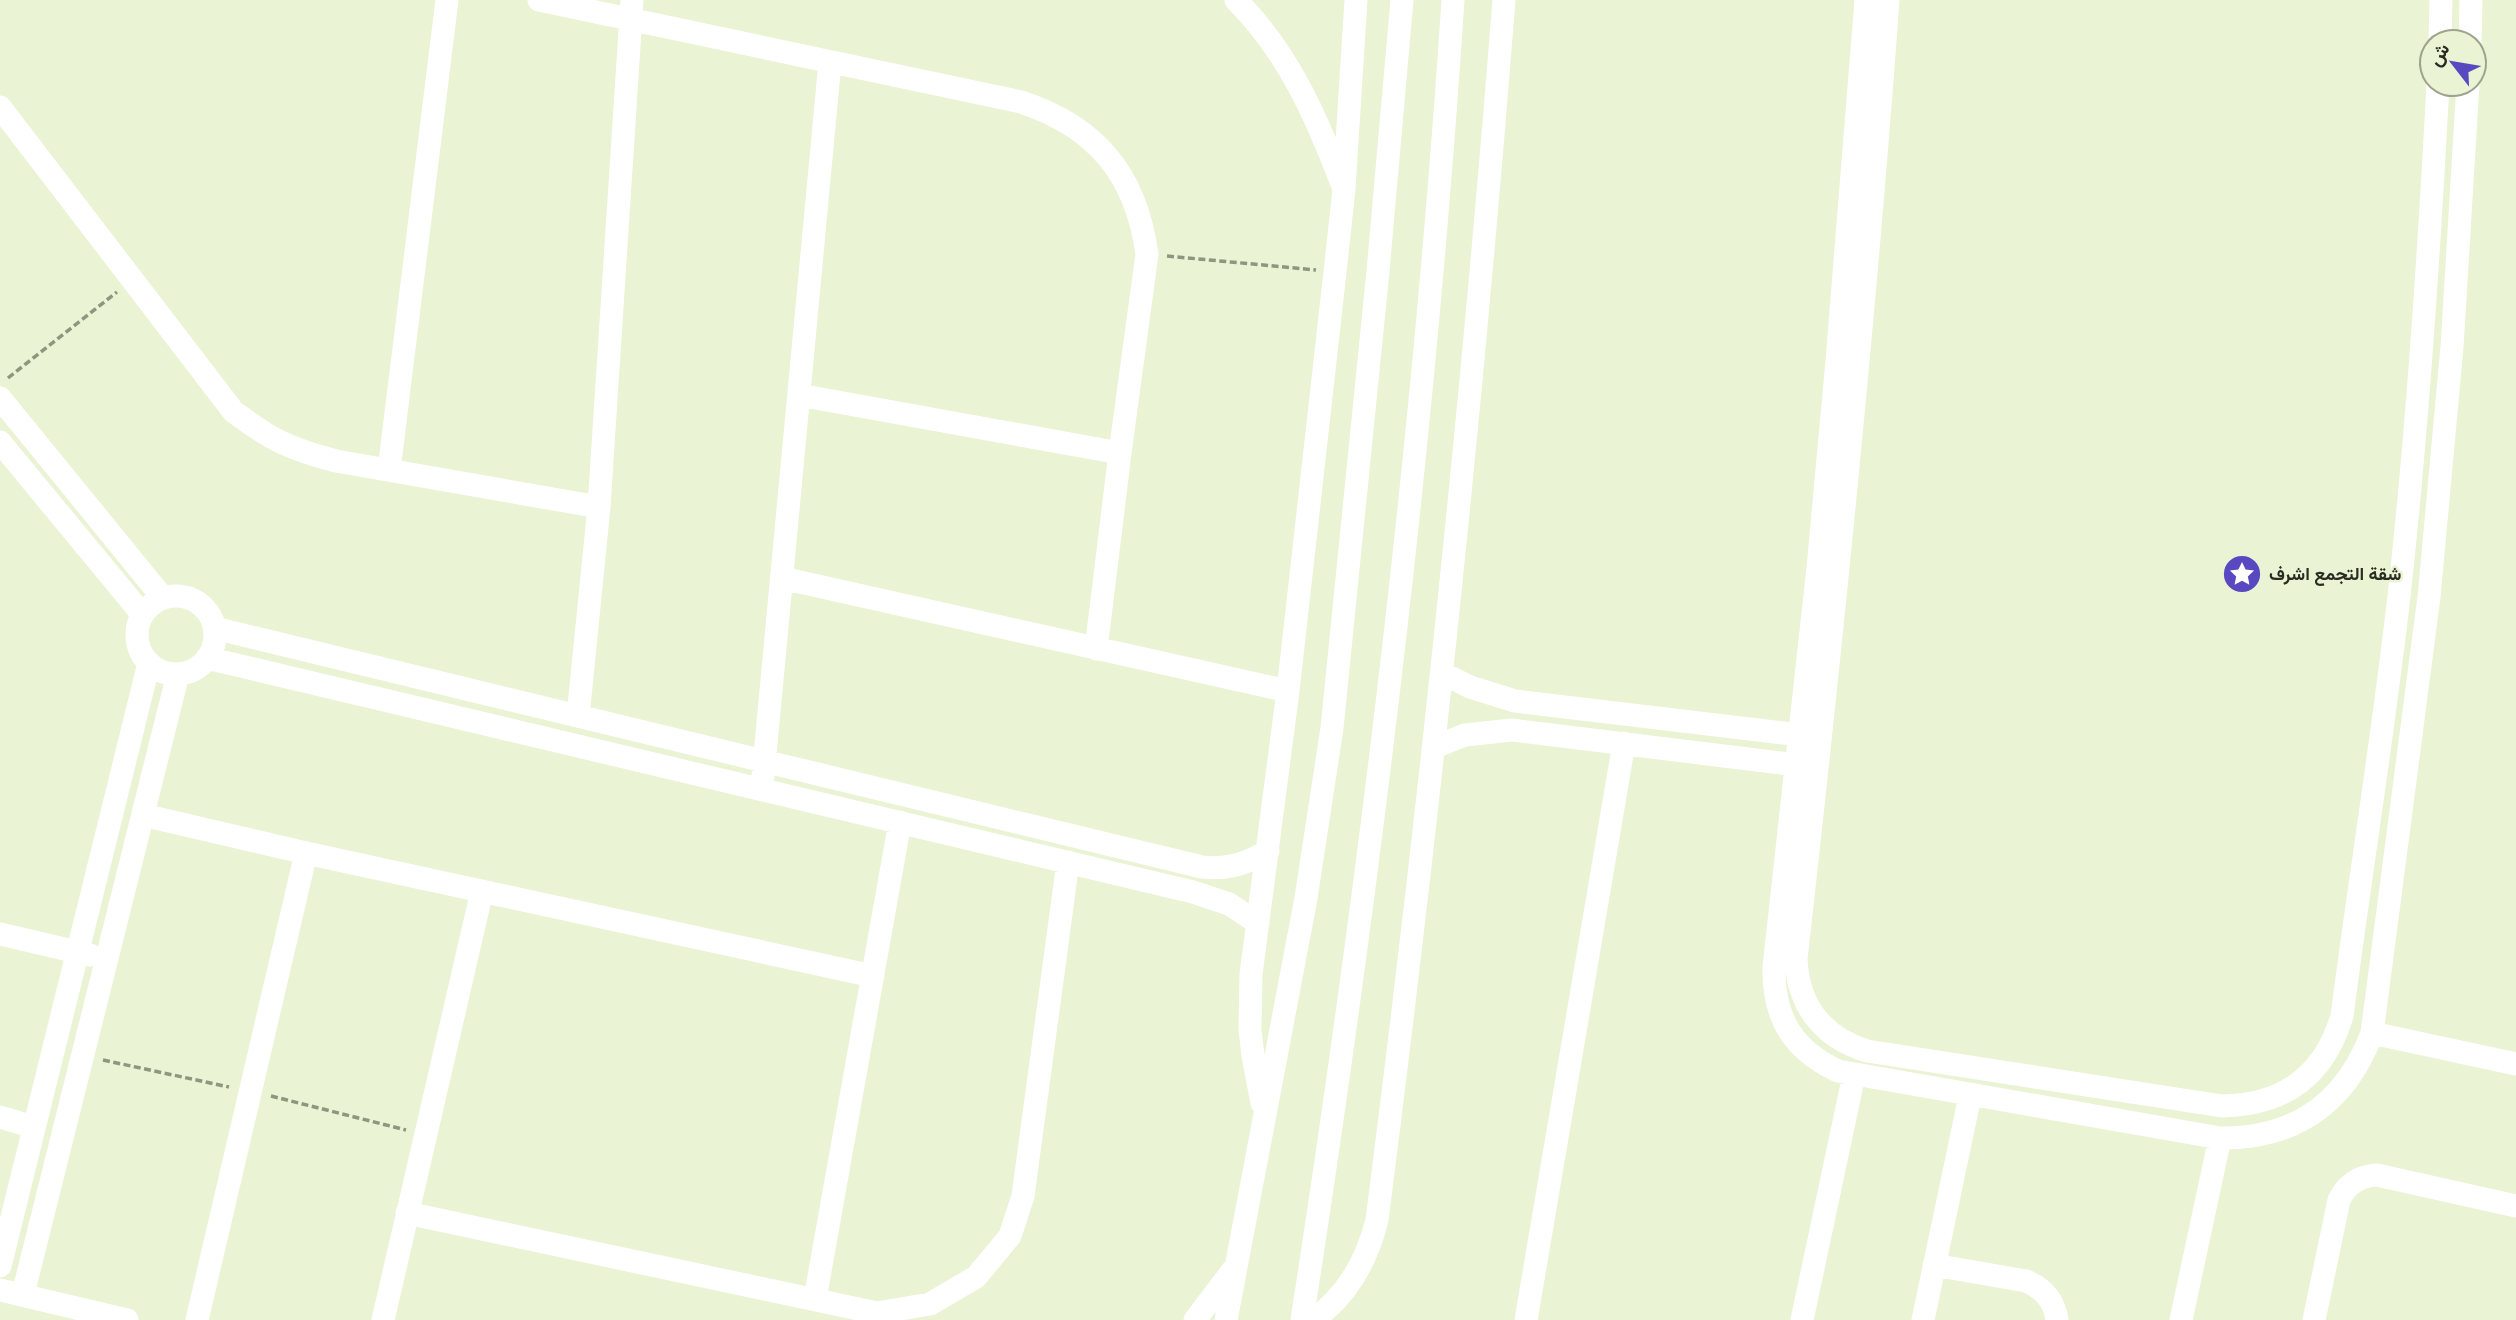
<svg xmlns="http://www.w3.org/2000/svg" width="2516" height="1320" viewBox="0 0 2516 1320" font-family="'IBM Plex Sans',Vazirmatn,sans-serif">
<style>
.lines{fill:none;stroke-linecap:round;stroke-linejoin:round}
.path{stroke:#8f967f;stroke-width:3.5;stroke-dasharray:7 3.5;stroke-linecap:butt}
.minor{stroke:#fff;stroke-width:23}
.labels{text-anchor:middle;stroke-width:5;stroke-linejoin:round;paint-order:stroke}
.poi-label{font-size:18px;font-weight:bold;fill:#292c20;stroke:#eaf3d4;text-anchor:start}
</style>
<rect width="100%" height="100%" fill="#eaf3d4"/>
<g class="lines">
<!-- path -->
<path class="path" d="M1167,256L1316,270
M8,378L117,292
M103,1060L229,1087
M271,1096L406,1130"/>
<!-- minor -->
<path class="minor" d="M539,0L1021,102C1097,127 1136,175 1147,254L1120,453L1096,649
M1236,0C1288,52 1316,116 1342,184
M1866,0L1837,361L1818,568L1774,967C1773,1018 1793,1050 1838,1071L2220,1138C2295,1139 2346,1103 2372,1033L2429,597L2452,347L2468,84
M1888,0C1865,320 1832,640 1796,959C1798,1005 1822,1037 1867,1051L2222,1106C2284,1105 2324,1076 2342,1016C2360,876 2383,737 2399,596C2418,426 2429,255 2438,84
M2440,42L2441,0
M2470,42L2471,0
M0,107L233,411C271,440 290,449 336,461L599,507
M799,395L1120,453
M0,398L163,598
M0,442L142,614
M389,470L447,0
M782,578L1288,691
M137 635a39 39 0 1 1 78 0a39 39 0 1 1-78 0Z
M214,628L1202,867C1227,870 1246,864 1268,851
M207,658L1193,892L1229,904L1258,923
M1442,673L1470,687L1515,701L1800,735
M578,716L599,507L632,0
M1434,747L1465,735L1512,730L1797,765
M763,776L830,62
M143,815L306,853L873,976
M0,934L90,955
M2372,1033L2516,1064
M1262,1103L1253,1056L1250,1029L1251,974L1288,691L1335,272L1344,189L1356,0
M0,1117L34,1127
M407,1213L877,1313L930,1304L976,1277L1010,1236L1023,1196L1068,862
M1934,1265L2026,1281C2044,1289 2054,1300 2057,1320
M0,1266L149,663
M0,1290L127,1320
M23,1294L178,674
M815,1299L900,822
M197,1320L306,853
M383,1320L482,891
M1195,1320L1233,1270
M1226,1320L1306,898L1332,728L1378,271L1402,0
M1302,1320C1370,882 1424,442 1453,0
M1313,1320C1347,1296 1367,1260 1377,1220C1429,815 1472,408 1504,0
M1526,1320L1624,743
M1802,1320L1854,1075
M1923,1320L1970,1096
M2181,1320L2220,1138
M2314,1320L2339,1200C2347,1184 2359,1176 2377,1175L2516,1206"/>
</g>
<!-- icons -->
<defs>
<g id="sight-disc" transform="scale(2.0125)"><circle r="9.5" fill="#5949c1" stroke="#eaf3d4"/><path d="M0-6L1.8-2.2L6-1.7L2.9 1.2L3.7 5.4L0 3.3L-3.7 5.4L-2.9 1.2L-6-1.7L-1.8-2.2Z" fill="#fff"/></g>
</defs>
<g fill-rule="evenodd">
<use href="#sight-disc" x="2242" y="574"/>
</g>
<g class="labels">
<!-- poi labels -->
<g class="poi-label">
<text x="2269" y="580">شقة التجمع اشرف</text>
</g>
</g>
<!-- north arrow -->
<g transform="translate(2453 63) rotate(301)"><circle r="33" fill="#eaf3d4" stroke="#9da38c" stroke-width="2"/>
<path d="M0-5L12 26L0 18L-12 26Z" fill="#5949c1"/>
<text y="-10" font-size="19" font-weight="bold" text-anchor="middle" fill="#292c20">ش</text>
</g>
</svg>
